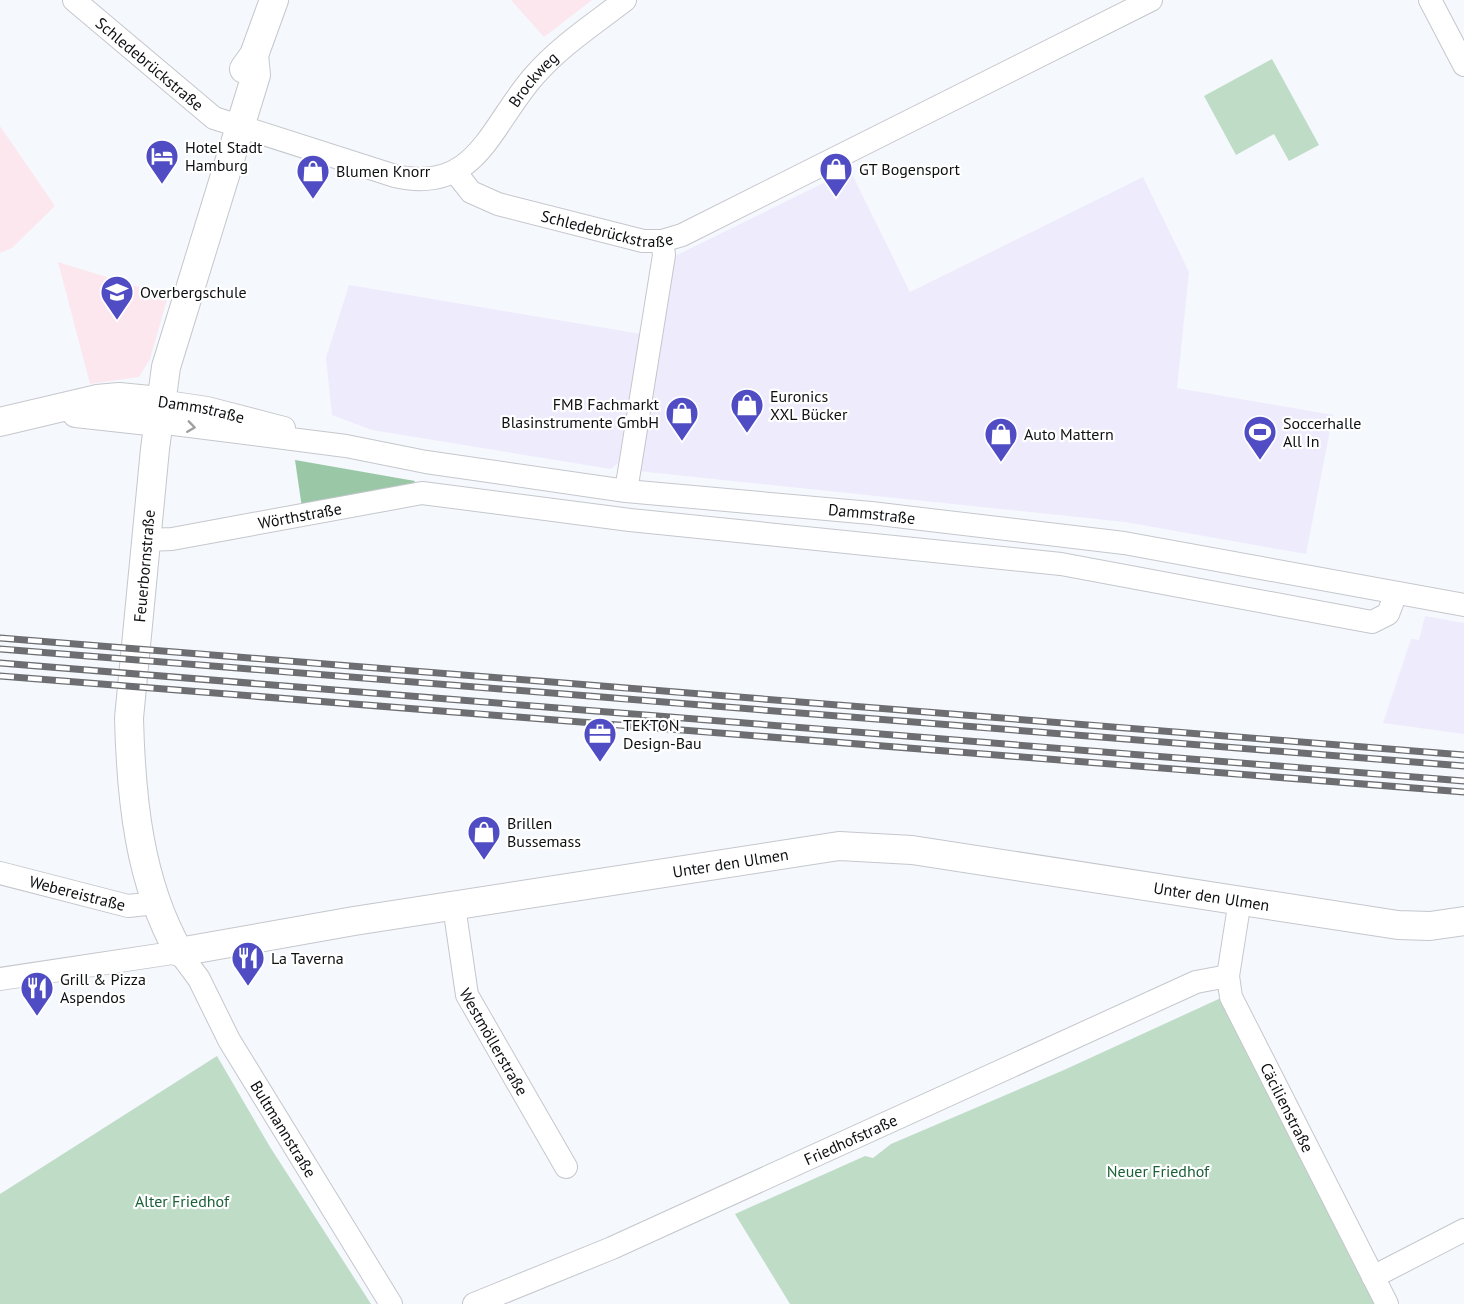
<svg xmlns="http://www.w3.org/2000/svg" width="1464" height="1304" viewBox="0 0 1464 1304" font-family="'PT Sans',sans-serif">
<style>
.commercial{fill:#eeebfd}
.education{fill:#fce7ef}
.green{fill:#bfdcc6}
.forest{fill:#9ac8a6}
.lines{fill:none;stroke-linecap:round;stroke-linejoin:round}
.minor-casing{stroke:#c4c7cc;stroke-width:24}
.major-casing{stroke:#c4c7cc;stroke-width:30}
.minor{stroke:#fff;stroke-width:22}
.major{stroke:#fff;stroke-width:28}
.rail-casing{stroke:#6c6e71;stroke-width:7}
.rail{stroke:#fff;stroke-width:4.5;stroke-dasharray:14;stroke-linecap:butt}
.oneway{stroke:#9f9fa0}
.labels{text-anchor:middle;stroke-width:4.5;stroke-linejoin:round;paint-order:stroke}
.street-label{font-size:16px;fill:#0e0f11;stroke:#fff}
.poi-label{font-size:16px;fill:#0e0f11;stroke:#fff;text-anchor:start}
.park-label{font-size:16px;fill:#1b6137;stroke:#fff}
</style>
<rect width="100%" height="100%" fill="#f5f8fd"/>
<!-- commercial -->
<path class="commercial" d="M850,170L910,292L1143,177L1189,272L1177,388L1333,415L1306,554L1125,522L638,471L673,257Z
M349,285L641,334L618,463L611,469L372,430L332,415L326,358Z
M1425,616L1464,623V734L1383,723L1411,639L1419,640Z"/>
<!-- education -->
<path class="education" d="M511,0H592L544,37Z
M0,126L55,206L12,248L0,253Z
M58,262L168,296L150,359L139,377L90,384Z"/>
<!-- green -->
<path class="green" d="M1272,59L1319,145L1289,161L1274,134L1236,155L1204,96Z
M1223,997L1375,1304H790L735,1214L865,1156L873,1158L891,1144L1064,1070Z
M217,1056L270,1147L371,1304H0V1194Z"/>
<!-- forest -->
<path class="forest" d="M295,460L415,481L409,490L302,508Z"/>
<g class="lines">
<!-- minor casing -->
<g class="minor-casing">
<g id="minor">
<path id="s1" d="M74,0L214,118L395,176C476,195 490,126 534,76C560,46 594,24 625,0"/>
<path d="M1430,0L1464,65"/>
<path id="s2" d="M456,173L471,192L498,204L643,241H662L682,235L1151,0"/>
<path id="s3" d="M160,401L207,408L284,428"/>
<path id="s4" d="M158,422L346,446L426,462L626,491L871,513L1124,543L1464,605"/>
<path d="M626,491L664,255L662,241"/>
<path id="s5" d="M146,540L172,539L422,493L630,520L1061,564L1372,622L1388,614L1396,593"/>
<path id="s6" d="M0,873L128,906L156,903"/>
<path id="s7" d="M1240,900L1228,976L1231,997L1387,1304"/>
<path id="s8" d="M454,906L467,995L566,1167"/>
<path id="s9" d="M0,979L179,952L199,979L229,1040L391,1304"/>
<path d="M1373,1277L1464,1230"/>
<path id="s10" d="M474,1304L612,1248L1196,982L1228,976"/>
</g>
</g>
<!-- major casing -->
<g class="major-casing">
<g id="major">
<path id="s11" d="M254,55L256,75L166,367L155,449L129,718C131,798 139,882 179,952L354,921L839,846L912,850L1398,925L1430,926L1464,921"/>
<path d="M244,69L254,55L274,0"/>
<path d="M76,413L158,422"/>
<path d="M0,422L97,399L119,397L160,401"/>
</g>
</g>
<!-- minor -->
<use href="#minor" class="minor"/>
<!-- major -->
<use href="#major" class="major"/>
<!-- rail casing -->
<g class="rail-casing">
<path id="rail" d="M0,638L1464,755
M0,649L1464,766
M0,663L1464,781
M0,676L1464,792"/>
</g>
<!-- rail -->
<use href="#rail" class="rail"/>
</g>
<!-- one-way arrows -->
<defs><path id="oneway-chevron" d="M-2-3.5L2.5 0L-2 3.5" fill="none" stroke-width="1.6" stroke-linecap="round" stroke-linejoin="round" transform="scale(1.5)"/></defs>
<use class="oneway" href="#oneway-chevron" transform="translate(191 427) rotate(8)"/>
<!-- icons -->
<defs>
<g id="hotel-pin" transform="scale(1.725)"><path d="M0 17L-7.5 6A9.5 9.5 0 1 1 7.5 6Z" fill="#504cc3" stroke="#fff"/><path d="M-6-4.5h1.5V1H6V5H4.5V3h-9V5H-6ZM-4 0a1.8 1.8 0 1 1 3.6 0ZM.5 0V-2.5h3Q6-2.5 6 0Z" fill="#fff"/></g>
<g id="shop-pin" transform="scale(1.725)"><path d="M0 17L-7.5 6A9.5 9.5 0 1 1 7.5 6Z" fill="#504cc3" stroke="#fff"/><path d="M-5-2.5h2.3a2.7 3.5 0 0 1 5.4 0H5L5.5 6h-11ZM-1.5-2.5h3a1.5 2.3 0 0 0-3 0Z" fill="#fff"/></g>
<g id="school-pin" transform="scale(1.725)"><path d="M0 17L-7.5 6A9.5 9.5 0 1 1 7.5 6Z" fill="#504cc3" stroke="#fff"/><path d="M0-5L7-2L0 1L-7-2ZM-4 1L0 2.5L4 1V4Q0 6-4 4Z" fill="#fff"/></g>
<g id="stadium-pin" transform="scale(1.725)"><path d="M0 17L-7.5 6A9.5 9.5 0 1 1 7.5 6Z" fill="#504cc3" stroke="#fff"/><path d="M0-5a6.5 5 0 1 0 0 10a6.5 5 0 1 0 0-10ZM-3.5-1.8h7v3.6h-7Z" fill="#fff"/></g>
<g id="office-pin" transform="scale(1.725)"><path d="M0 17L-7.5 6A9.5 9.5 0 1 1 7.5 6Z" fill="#504cc3" stroke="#fff"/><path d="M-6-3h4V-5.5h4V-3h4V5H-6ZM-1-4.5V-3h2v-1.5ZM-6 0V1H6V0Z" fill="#fff"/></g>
<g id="restaurant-pin" transform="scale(1.725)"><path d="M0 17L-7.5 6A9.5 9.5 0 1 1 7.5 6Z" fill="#504cc3" stroke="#fff"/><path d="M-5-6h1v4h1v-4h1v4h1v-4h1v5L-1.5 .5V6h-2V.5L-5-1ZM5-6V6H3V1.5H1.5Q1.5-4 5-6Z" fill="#fff"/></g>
</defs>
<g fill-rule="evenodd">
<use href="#hotel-pin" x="162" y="156"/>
<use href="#shop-pin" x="836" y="169"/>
<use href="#shop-pin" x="313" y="171"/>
<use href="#school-pin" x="117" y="292"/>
<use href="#shop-pin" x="747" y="405"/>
<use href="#shop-pin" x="682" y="413"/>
<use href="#stadium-pin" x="1260" y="432"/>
<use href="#shop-pin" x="1001" y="434"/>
<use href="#office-pin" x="600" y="734"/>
<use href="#shop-pin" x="484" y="832"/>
<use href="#restaurant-pin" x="248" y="958"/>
<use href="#restaurant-pin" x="37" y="988"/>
</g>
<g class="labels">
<!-- street labels -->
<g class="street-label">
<text dy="6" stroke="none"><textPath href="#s1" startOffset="99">Schledebrückstraße</textPath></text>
<text dy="6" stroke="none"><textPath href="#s1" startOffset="556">Brockweg</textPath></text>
<text dy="6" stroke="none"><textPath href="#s2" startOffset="166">Schledebrückstraße</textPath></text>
<text dy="6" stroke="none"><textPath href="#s3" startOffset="42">Dammstraße</textPath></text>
<text dy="6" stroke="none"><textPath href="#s4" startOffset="720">Dammstraße</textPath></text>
<text dy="6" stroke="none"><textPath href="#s5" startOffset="156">Wörthstraße</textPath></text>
<text transform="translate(144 566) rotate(-85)" y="6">Feuerbornstraße</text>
<text dy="6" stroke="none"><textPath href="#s11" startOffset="1479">Unter den Ulmen</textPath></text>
<text dy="6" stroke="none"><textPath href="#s6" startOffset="80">Webereistraße</textPath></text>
<text dy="6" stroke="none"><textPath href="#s11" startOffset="1965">Unter den Ulmen</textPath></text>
<text dy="6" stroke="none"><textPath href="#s8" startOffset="144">Westmöllerstraße</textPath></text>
<text dy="6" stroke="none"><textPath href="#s7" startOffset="222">Cäcilienstraße</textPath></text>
<text dy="6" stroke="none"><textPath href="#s9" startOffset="387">Bultmannstraße</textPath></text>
<text dy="6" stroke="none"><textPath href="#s10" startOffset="411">Friedhofstraße</textPath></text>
</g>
<!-- poi labels -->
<g class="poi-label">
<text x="185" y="153">Hotel Stadt<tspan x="185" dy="18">Hamburg</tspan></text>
<text x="859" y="175">GT Bogensport</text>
<text x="336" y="177">Blumen Knorr</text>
<text x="140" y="298">Overbergschule</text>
<text x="770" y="402">Euronics<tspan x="770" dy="18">XXL Bücker</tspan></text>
<text x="659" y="410" text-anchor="end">FMB Fachmarkt<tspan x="659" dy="18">Blasinstrumente GmbH</tspan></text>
<text x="1283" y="429">Soccerhalle<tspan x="1283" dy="18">All In</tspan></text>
<text x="1024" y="440">Auto Mattern</text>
<text x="623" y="731">TEKTON<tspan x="623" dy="18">Design-Bau</tspan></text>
<text x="507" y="829">Brillen<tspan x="507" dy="18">Bussemass</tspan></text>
<text x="271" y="964">La Taverna</text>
<text x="60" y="985">Grill &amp; Pizza<tspan x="60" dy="18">Aspendos</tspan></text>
</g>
<!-- park labels -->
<g class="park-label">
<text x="1158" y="1177">Neuer Friedhof</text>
<text x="182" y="1207">Alter Friedhof</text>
</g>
</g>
</svg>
